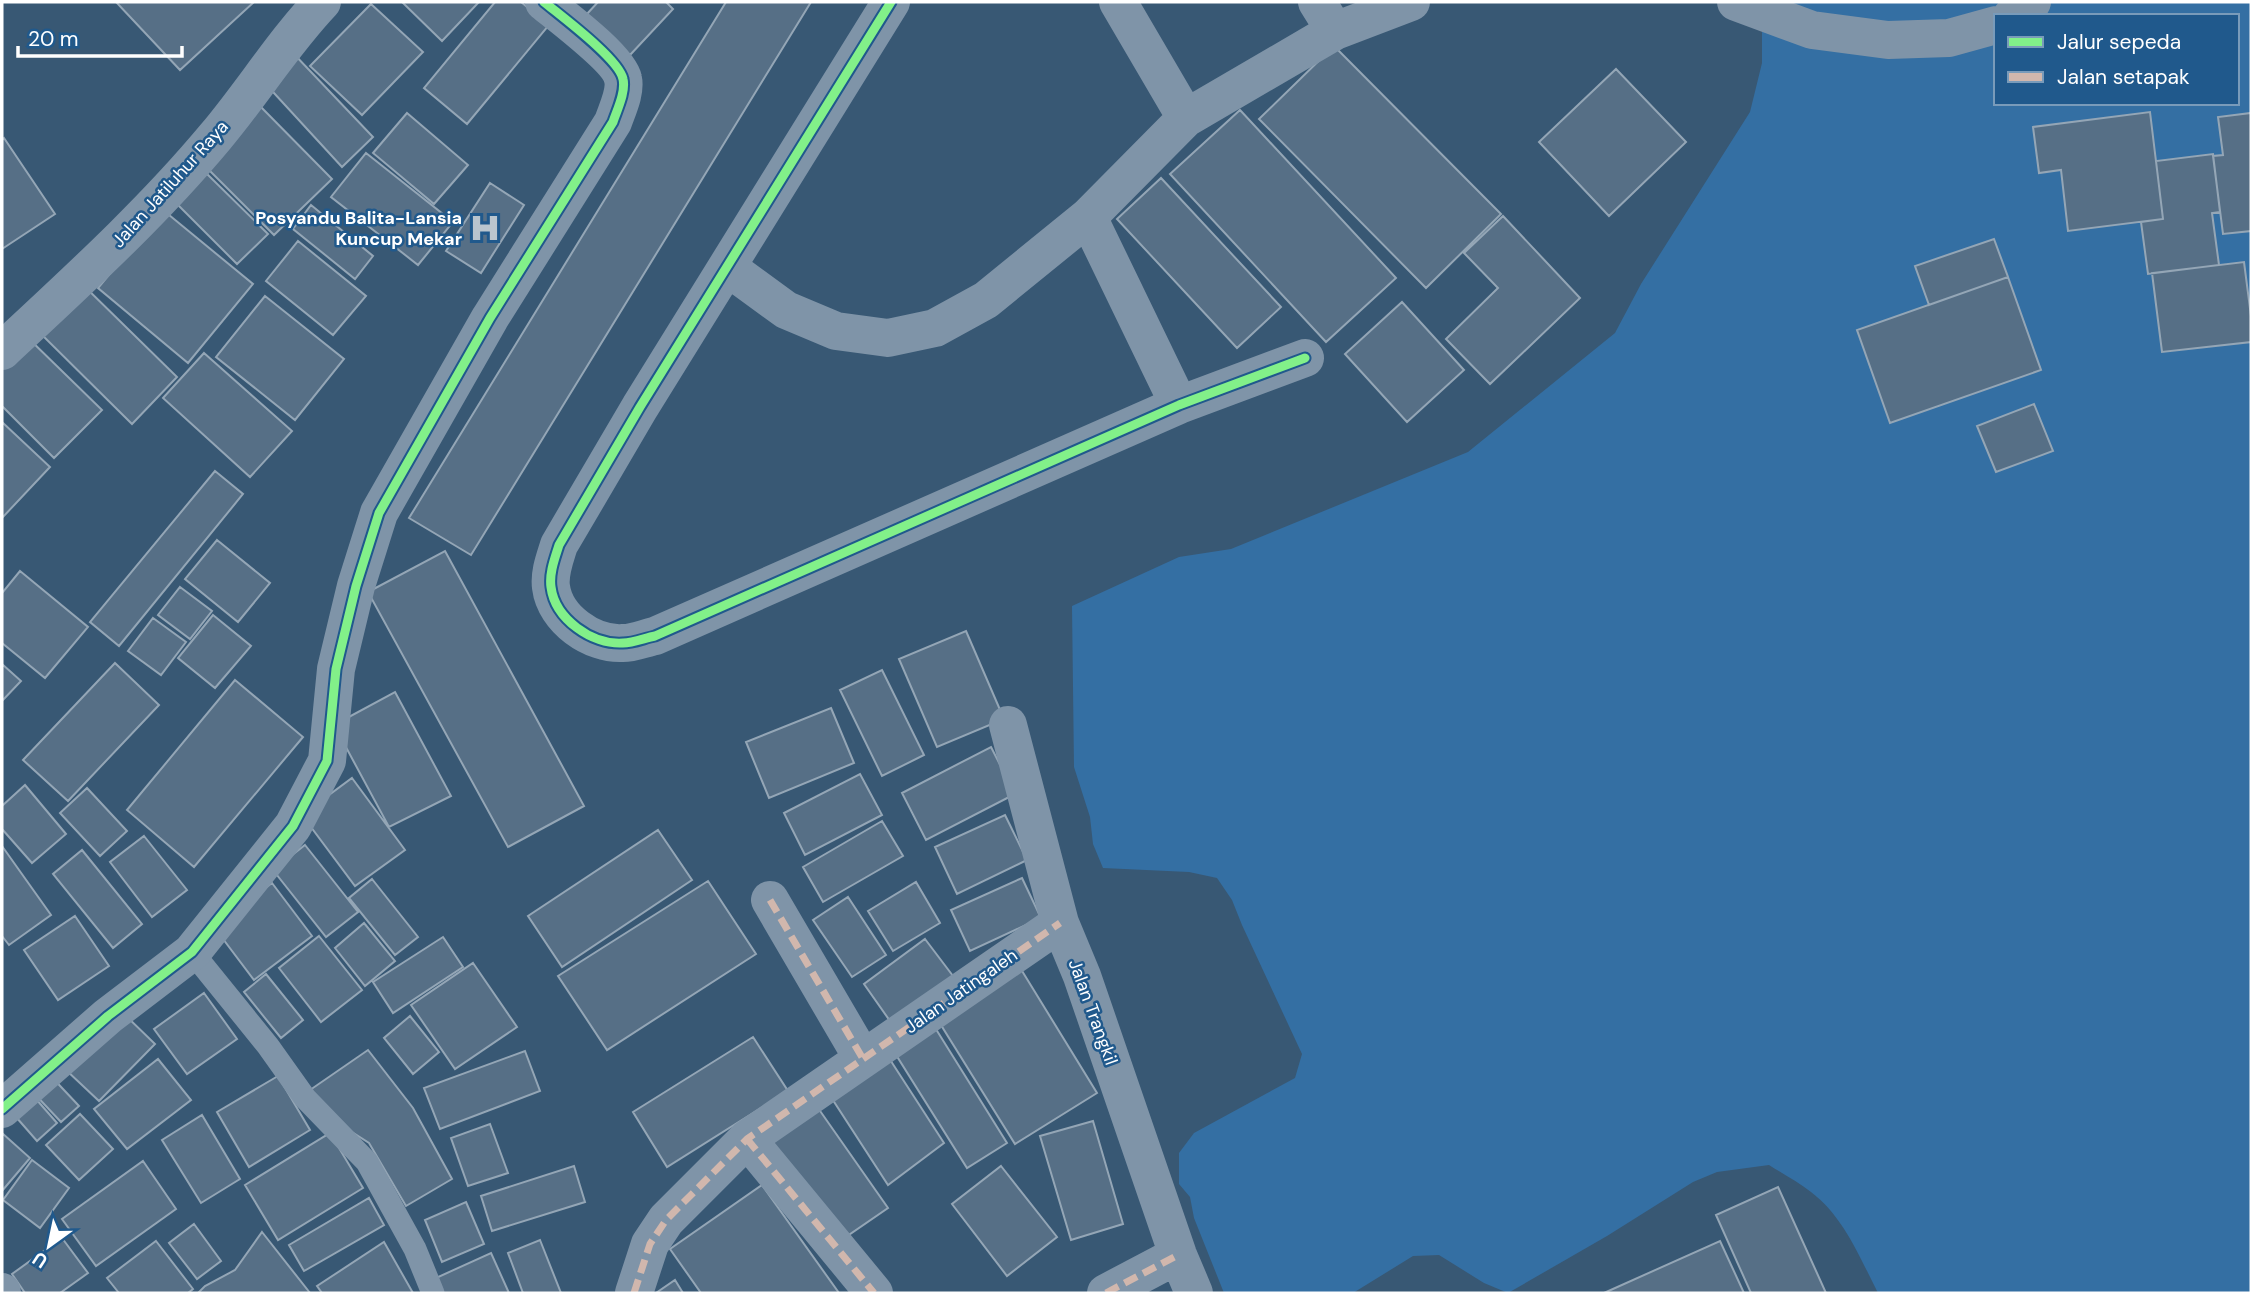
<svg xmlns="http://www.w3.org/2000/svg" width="2253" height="1295" viewBox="0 0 2253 1295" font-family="'DM Sans',sans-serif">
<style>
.green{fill:#346fa3;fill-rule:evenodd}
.building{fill:#566f86;stroke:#94a6b6;stroke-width:2}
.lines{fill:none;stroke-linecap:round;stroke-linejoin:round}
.lane{stroke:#7f94a8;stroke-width:23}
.street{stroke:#7f94a8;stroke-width:38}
.quiet{stroke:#d1b7ad;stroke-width:7;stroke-dasharray:14 7;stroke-linecap:butt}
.cycleway-casing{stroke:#20598c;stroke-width:13}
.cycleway{stroke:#82f089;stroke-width:9}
.labels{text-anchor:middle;stroke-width:5;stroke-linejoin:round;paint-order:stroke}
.street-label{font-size:18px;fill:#fff;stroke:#20598c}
.poi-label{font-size:18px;font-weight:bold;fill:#fff;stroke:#20598c;text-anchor:end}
</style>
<rect width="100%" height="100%" fill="#385874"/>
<!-- green -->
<path class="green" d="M1762,2H2251V1293H1878C1860,1258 1844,1217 1811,1192C1798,1182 1783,1174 1769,1165L1717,1172L1693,1182L1607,1236L1508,1293L1484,1283L1439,1255L1413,1256L1353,1293H1224L1194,1218L1190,1197L1179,1184V1153L1194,1133L1295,1078L1302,1054L1242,925L1232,900L1217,878L1189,872L1103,868L1093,844L1090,817L1074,767L1072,606L1179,557L1231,549L1468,452L1615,333L1641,284L1750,112L1762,63ZM1996,16H2237V103H1996Z"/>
<!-- building -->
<path class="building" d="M116,2H254L180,70Z
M402,2H479L442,41Z
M495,2H521L549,25L467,124L424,88Z
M598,2H666L673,9L630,55L586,15Z
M726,2H811L471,555L409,518Z
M371,4L423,52L362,115L310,66Z
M1334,46L1501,214L1426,288L1259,119Z
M292,52L373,137L342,167L262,80Z
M1616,69L1686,142L1609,216L1539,142Z
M257,103L332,179L274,235L199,160Z
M1240,110L1396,278L1326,342L1170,174Z
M2150,112L2163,219L2068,231L2061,170L2039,173L2033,127Z
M407,113L468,165L434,204L373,153Z
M2251,113V231L2223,234L2213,156L2223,155L2218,117Z
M4,138L55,214L2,249V140Z
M366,153L453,222L418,265L331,197Z
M2213,154L2220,212L2212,213L2219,265L2148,274L2141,222L2163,219L2156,161Z
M205,172L268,234L237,264L175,202Z
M1161,178L1281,307L1237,348L1117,219Z
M490,183L524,205L481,273L446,251Z
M311,205L373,256L355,279L293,229Z
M163,210L253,284L188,363L98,288Z
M1503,216L1580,298L1490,384L1446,339L1498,288L1464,253Z
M1994,239L2008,277L1929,305L1915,266Z
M298,241L366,296L333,335L266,281Z
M2244,262L2251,316V342L2162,352L2152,273Z
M2008,277L2041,370L1890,423L1857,330Z
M80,282L177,377L132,424L35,328Z
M265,296L344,359L295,420L216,357Z
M1402,302L1464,370L1407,422L1345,354Z
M25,335L102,410L54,458L2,406V359Z
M204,353L292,431L250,477L163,398Z
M2034,404L2053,451L1996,472L1977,426Z
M2,422L50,467L2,518Z
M215,471L243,494L119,646L90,622Z
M217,540L270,583L238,622L185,579Z
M445,551L584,806L508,847L368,592Z
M20,571L88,627L45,678L2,643V593Z
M180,587L212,611L190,639L158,615Z
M213,615L251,646L215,688L178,658Z
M153,618L186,642L161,675L128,651Z
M966,631L1004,719L937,747L899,659Z
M115,663L159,705L68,801L23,760Z
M2,664L21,681L2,701Z
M882,670L924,755L882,776L840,690Z
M235,680L303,737L194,867L127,810Z
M395,692L451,796L389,827L334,725Z
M831,708L854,763L769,798L746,742Z
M991,747L1015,794L926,840L902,793Z
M860,774L882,815L805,855L784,813Z
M352,778L405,850L355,886L302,815Z
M25,785L66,834L32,863L2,829V806Z
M87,788L127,831L100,856L60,813Z
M1005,815L1027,860L957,894L935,847Z
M882,821L903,856L823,902L803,867Z
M658,830L692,880L562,967L528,916Z
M144,836L187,890L152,917L110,862Z
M305,845L358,912L326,937L273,870Z
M2,846L51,915L9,945L2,936Z
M82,850L142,924L113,948L53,874Z
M1022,878L1041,918L970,951L951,910Z
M372,879L418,937L395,955L349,898Z
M708,881L756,954L607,1050L558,976Z
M916,882L940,923L893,951L868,911Z
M272,883L312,936L254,980L214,927Z
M848,897L886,955L852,977L813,920Z
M75,916L109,966L58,1000L24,950Z
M364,923L395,961L365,986L335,948Z
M319,936L362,990L321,1022L279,968Z
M443,937L463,967L393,1013L373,982Z
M925,939L953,976L890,1021L864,984Z
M473,963L517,1027L455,1069L411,1005Z
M1019,966L1097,1093L1015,1144L936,1017Z
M266,974L303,1020L281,1038L244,992Z
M204,993L237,1039L187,1074L154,1029Z
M122,1012L155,1044L99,1101L66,1070Z
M410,1016L439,1052L413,1074L384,1038Z
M934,1026L1007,1143L967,1168L893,1050Z
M753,1037L788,1091L667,1167L633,1112Z
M368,1050L413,1108L452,1179L406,1206L369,1143L319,1111L310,1090Z
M525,1051L540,1091L440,1129L424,1088Z
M887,1055L944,1143L888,1185L829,1094Z
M158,1059L191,1100L127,1149L94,1109Z
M47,1072L79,1106L61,1122L29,1088Z
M278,1076L310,1130L249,1167L217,1112Z
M29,1091L57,1123L37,1141L9,1109Z
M818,1108L888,1208L837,1243L767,1144Z
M80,1114L113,1149L79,1180L46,1145Z
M202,1115L240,1179L201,1203L162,1140Z
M1093,1121L1123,1224L1071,1240L1040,1136Z
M490,1124L508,1173L468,1186L451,1138Z
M2,1133L30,1158L2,1191Z
M330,1133L363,1188L278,1240L245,1185Z
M32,1160L69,1188L40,1228L3,1200Z
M143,1161L176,1209L96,1266L62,1219Z
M574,1166L585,1202L492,1231L481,1196Z
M1001,1166L1057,1237L1007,1276L952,1204Z
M762,1185L839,1293H701L670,1249Z
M1778,1187L1826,1293H1751L1716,1215Z
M369,1198L384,1225L304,1271L289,1245Z
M466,1202L484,1244L442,1262L425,1220Z
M194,1224L221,1261L197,1279L169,1243Z
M262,1232L310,1293H198L205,1286L235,1270Z
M62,1238L88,1273L60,1293H25L12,1274Z
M540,1240L561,1293H523L508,1253Z
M156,1241L193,1289L188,1293H119L107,1278Z
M1720,1241L1744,1293H1604Z
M384,1242L413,1293H322L317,1286Z
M491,1253L509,1293H443L436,1278Z
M675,1280L683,1293H656Z"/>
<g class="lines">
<!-- lane -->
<path class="lane" d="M192,952L268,1046L305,1098L367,1162L415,1249L433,1293"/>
<!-- street -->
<path class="street" d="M891,2L640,407L559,545C555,558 549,573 551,587C555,619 592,645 623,643C633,643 645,638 655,636L1179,405L1305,358
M1118,2L1186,118
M1317,2L1335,31
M1736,2L1812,30L1888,40L1949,38L1996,25
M2012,16L2032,2
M1088,217L1179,405
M727,267L786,310L836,331L888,338L935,328L986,300L1088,217L1186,118L1335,31L1411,2
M2,351C76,282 151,214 216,136C253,92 283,43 322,2
M1008,725L1060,923L1082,976L1178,1255L1194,1293
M770,900L863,1059
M2,1109L108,1016L192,952L293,826L327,761L336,669L356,586L379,513L490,318L613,122C617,110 626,92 623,79C619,59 561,16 544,2
M747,1139L874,1293
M2,1292V1293
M634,1293L650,1244L666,1220L747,1139L1060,923
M1106,1293L1178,1255"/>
<!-- quiet -->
<path class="quiet" d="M770,900L863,1059
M747,1139L874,1293
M634,1293L650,1244L666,1220L747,1139L1060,923
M1106,1293L1178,1255"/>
<!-- cycleway casing -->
<g class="cycleway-casing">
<path id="cycleway" d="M891,2L640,407L559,545C555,558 549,573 551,587C555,619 592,645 623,643C633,643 645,638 655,636L1179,405L1305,358
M2,1109L108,1016L192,952L293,826L327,761L336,669L356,586L379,513L490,318L613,122C617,110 626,92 623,79C619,59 561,16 544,2"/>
</g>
<!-- cycleway -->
<use href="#cycleway" class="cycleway"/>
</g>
<!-- icons -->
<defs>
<g id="hospital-bare" transform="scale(2.415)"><path d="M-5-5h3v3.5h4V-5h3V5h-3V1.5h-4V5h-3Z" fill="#b9c5ce" stroke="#20598c" stroke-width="2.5" paint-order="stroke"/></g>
</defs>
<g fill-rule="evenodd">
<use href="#hospital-bare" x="485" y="228"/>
</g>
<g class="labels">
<!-- street labels -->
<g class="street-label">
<text transform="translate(170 184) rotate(-48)" y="6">Jalan Jatiluhur Raya</text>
<text transform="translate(961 991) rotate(-35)" y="6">Jalan Jatingaleh</text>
<text transform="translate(1093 1012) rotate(70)" y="6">Jalan Trangkil</text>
</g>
<!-- poi labels -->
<g class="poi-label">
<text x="462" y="224">Posyandu Balita-Lansia<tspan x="462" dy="21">Kuncup Mekar</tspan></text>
</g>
</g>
<!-- border -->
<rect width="2253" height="1295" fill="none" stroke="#ffffff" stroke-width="7"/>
<!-- legend -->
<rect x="1994" y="14" width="245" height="91" fill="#20598c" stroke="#799bba" stroke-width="2"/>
<rect x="2008" y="37" width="35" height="10" fill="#82f089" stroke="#799bba" stroke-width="2"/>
<text x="2057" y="49" font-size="21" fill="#ffffff">Jalur sepeda</text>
<rect x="2008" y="72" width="35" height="10" fill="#d1b7ad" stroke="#799bba" stroke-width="2"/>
<text x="2057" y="84" font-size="21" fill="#ffffff">Jalan setapak</text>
<!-- north arrow -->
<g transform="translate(49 1246) rotate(213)" stroke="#20598c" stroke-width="5" paint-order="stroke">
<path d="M0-5L12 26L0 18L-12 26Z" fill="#ffffff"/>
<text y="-10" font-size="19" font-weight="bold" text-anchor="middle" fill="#ffffff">U</text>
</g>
<!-- scale -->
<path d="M18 46v10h164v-10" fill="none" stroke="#ffffff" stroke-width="3.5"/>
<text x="28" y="46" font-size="21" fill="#ffffff" stroke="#20598c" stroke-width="5" paint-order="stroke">20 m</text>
</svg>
